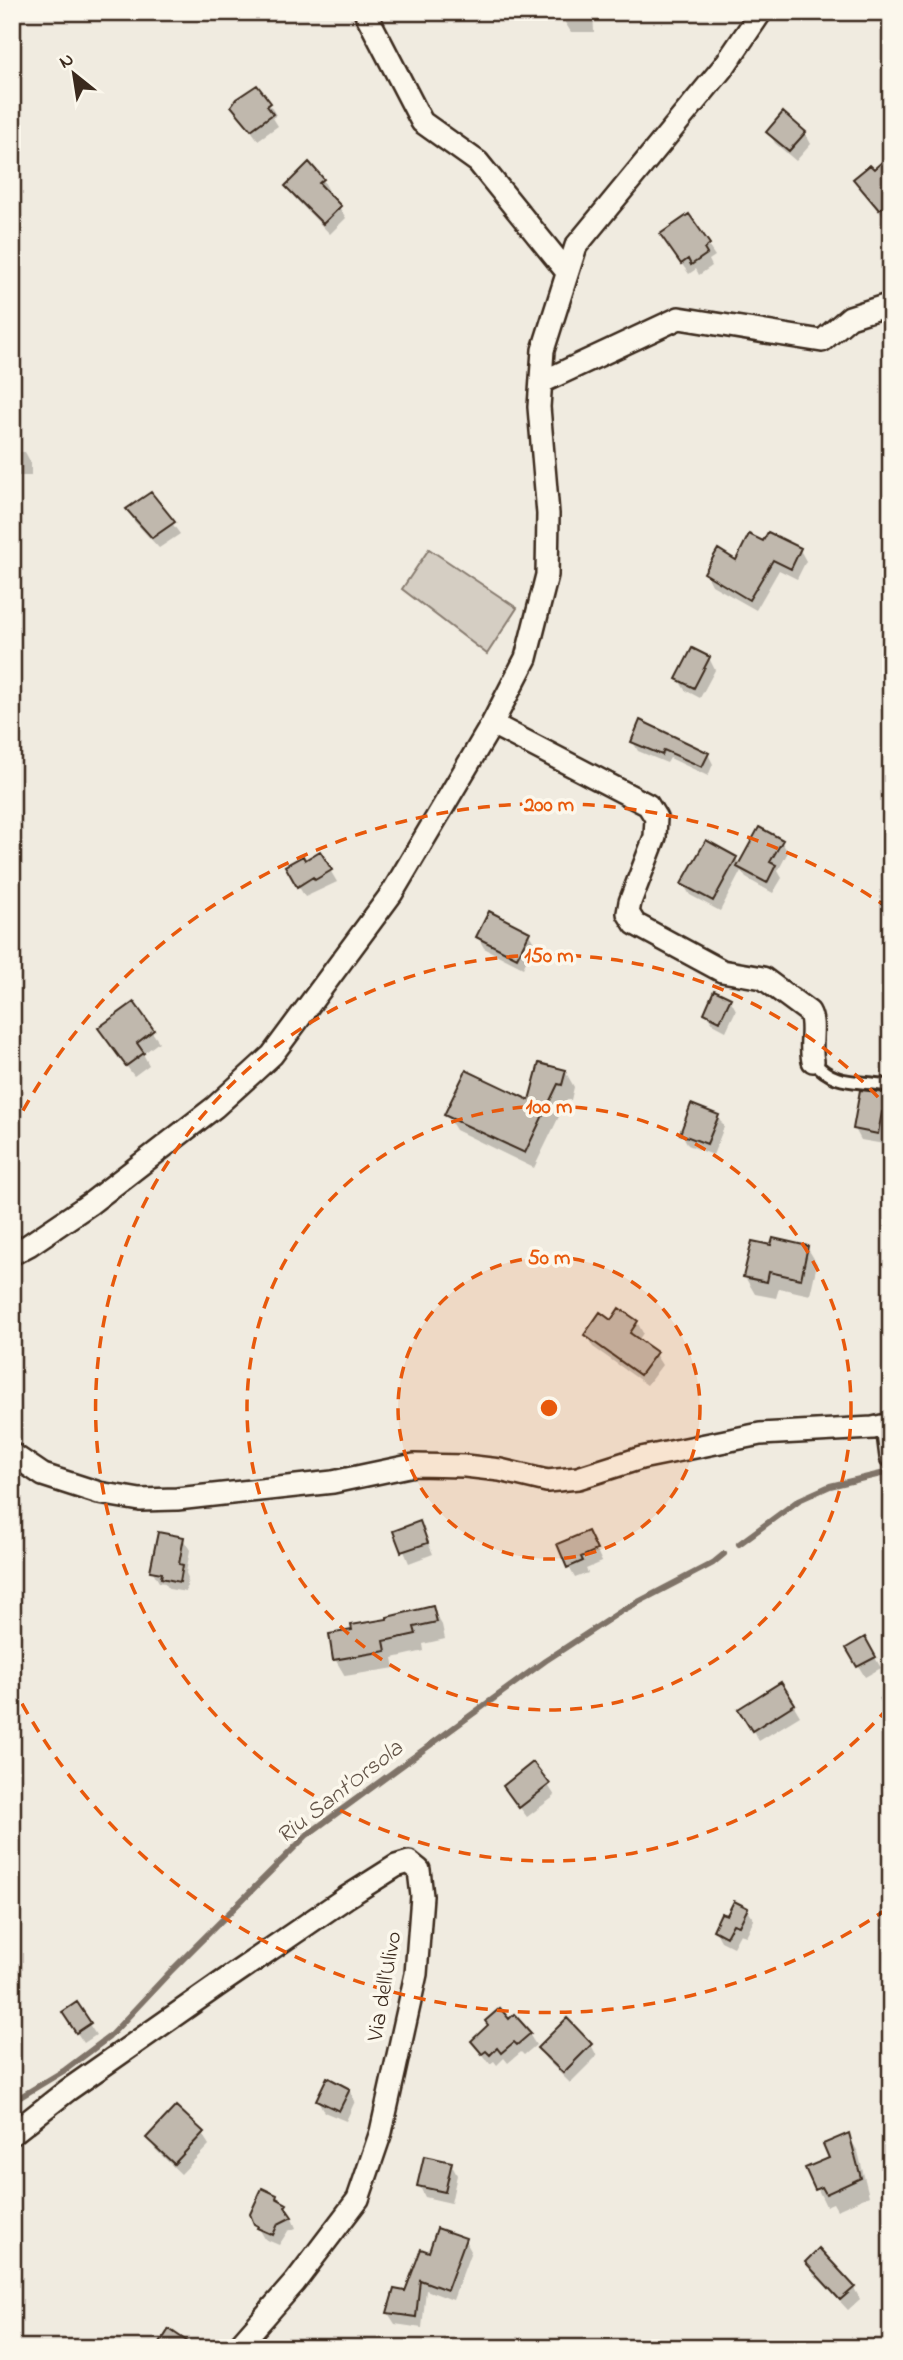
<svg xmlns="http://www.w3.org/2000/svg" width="903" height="2360" viewBox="0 0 903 2360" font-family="'Indie Flower',sans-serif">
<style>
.garden{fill:#d5cec3;stroke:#887c70;stroke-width:2}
.shadow{fill:#0003}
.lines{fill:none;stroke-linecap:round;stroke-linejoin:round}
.stream{stroke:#7f7367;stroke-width:6}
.building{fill:#c0b8ad;stroke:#3b2a1e;stroke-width:2}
.lane-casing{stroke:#3b2a1e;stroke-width:16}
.street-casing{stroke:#3b2a1e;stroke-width:26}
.lane{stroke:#fbf7ec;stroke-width:10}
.street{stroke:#fbf7ec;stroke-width:21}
.ring{fill:none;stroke:#e8590c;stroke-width:3.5;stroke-dasharray:12 9}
.labels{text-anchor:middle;stroke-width:7;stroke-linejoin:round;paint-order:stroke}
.street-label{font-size:23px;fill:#3b2a1e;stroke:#fbf7ec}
.water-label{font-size:24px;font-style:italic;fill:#635448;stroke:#fbf7ec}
.centre{fill:#e8590c;stroke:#fbf7ec;stroke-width:3.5}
.ring-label{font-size:21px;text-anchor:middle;font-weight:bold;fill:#e8590c;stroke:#fbf7ec;stroke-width:7;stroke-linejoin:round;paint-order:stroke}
</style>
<rect width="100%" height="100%" fill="#f0ebe0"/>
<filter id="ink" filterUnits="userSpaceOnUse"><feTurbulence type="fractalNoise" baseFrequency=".0143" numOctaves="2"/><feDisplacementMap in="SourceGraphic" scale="14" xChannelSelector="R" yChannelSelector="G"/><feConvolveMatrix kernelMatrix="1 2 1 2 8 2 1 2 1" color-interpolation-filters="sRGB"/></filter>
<g filter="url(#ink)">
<!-- garden -->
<path class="garden" d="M429,549L517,608L487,654L402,589Z"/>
<!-- shadow -->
<path class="shadow" d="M564,12H593L594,32H571L564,21Z
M269,104L276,115L273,118L278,126L258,140L233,106Z
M769,132L805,133L811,144L796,161L775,143Z
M891,158V216L886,220L856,180L874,171Z
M323,180L329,191L326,193L339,207L346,218L330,234L294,197L288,186Z
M688,216L715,256L709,260L712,266L699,275L696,269L689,274L669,246Z
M12,452H25L31,463V476H12Z
M150,494L180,534L159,548L134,521L128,510Z
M764,543L800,550L806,561L797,579L779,570L756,610L712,585L706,573L737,562Z
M709,658L715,670L700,698L685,690L678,679Z
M633,742L708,754L713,764L708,776L670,758L667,763L638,751Z
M781,841L788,852L778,871L782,878L773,893L746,878L741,871L720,911L690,895L683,884L736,858L740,866Z
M320,853L337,882L305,897L287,867L304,862Z
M528,933L535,944L523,968L484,948L478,937Z
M730,999L736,1010L726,1031L713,1024L706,1013Z
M133,1005L159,1042L143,1054L149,1065L134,1076L107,1040Z
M565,1071L574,1087L571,1100H567L534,1168L456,1130L446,1114L530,1103Z
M891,1104V1123L888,1122L884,1144L861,1140L855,1129Z
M718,1116L724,1127L713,1155L688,1145L682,1134Z
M807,1247L817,1264L810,1295L779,1288L776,1298L755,1294L745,1277L773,1248Z
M611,1322H637L643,1333L638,1341L655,1354L662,1365L647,1385L593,1347L586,1335Z
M419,1523L433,1554L409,1563L396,1532Z
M183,1539L190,1550L186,1573L188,1578L186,1592L169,1589L165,1583L159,1582L152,1570Z
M594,1544L602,1562L586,1569L588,1573L575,1578L569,1567Z
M432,1608L442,1625L445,1639L423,1644L424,1651L393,1658L395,1668L345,1676L335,1659L354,1631Z
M865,1640L881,1668L865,1677L848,1649Z
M781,1684L800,1716L759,1741L741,1710Z
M891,1693V1726L879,1698Z
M548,1785L555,1796L527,1817L512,1797Z
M747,1909L754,1920L746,1936L740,1934L733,1947L721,1941L715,1930L728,1917Z
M76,2004L96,2035L84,2043L70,2023Z
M509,2021L529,2034L536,2045L524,2055L521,2052L508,2063L504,2058L497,2065L494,2061L490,2064L473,2041Z
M591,2045L597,2056L570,2083L546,2059L540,2048Z
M349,2090L355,2101L346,2121L324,2112L318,2100Z
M202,2134L209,2145L181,2174L155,2149L149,2138Z
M848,2135L858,2152L869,2196L837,2210L833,2203L826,2206L808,2169L831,2159Z
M451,2164L457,2175L451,2203L425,2197L419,2185Z
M276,2196L279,2202L286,2205L296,2228L288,2231L279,2245L265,2239L256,2223Z
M465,2240L471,2251L453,2300L426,2290L422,2328L395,2324L388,2313L406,2293L430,2254Z
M807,2262L854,2288L860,2299L848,2310L813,2273Z
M364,2339L377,2348H357Z
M150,2342L159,2347L193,2348H146Z"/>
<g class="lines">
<!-- stream -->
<path class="stream" d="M739,1544L799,1500L830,1486L885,1473
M12,2102L65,2070L109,2037L170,1972L307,1835L545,1661L623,1610L713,1563L724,1554"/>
</g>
<!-- building -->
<path class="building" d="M257,85L271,103L267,106L273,114L251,130L231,106L236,99Z
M783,112L806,132L789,151L766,132Z
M891,154V200L879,210L853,179L870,165L874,169Z
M309,162L324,179L319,183L341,206L323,224L285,186Z
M689,214L710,244L704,249L707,254L691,265L688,259L681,264L660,234Z
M151,492L175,522L152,538L126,509Z
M768,532L801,548L791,569L773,560L749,600L704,573L718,549L736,560L749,534L763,541Z
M692,648L710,657L694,688L676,679Z
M640,720L709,753L702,767L664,750L662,755L631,742Z
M759,827L783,840L770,862L776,865L767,883L737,867Z
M706,840L737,857L713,901L681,884Z
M320,851L332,870L315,880L313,877L297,887L285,866L303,856L305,860Z
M489,911L530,932L517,958L476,937Z
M714,990L731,998L720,1021L704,1013Z
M134,1002L154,1030L137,1043L144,1053L126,1066L98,1028Z
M539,1063L566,1070L562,1085L558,1084L525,1153L444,1115L466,1070L529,1100Z
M860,1090L887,1093L891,1104V1113L882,1112L878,1134L853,1129Z
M691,1104L719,1115L707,1144L680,1134Z
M773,1238L808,1246L801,1279L769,1272L767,1282L743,1277L752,1241L771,1245Z
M619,1308L638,1321L630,1333L657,1352L640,1375L584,1335L600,1312L611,1320Z
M420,1521L428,1543L401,1552L393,1531Z
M588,1531L597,1550L581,1557L583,1561L567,1568L557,1544Z
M158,1532L184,1537L179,1564L183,1565L180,1582L161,1578L162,1573L150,1571Z
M433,1606L437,1622L414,1627L416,1634L384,1641L386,1651L333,1660L329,1634L352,1630L351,1625L387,1619V1617Z
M865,1637L876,1657L857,1667L846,1648Z
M781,1682L795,1704L752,1731L738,1709Z
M533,1762L550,1784L519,1808L503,1786Z
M734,1901L748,1908L739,1926L733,1924L726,1937L713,1930L721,1913L727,1915Z
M77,2002L91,2023L76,2033L62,2012Z
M500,2008L509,2019L514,2014L531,2033L517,2045L514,2042L501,2053L497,2048L490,2055L486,2051L482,2054L471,2041L488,2025L485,2021Z
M567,2018L592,2044L563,2073L537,2048Z
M327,2077L350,2089L339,2111L316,2100Z
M176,2106L204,2132L174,2164L146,2138Z
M849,2133L861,2178L826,2194L822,2187L815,2190L805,2168L829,2158L823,2144Z
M424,2156L452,2162L445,2192L417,2186Z
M262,2188L277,2195L276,2198L287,2204L285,2207L292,2217L278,2224L273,2235L257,2228L258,2226L254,2224L250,2214Z
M437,2228L466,2238L447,2290L420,2280L416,2317L387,2313L394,2289L405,2291L421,2249L429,2252Z
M819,2248L855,2287L840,2300L805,2262Z
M169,2329L197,2348H157Z"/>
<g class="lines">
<!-- lane casing -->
<g class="lane-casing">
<path id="lane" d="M813,1061C835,1086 854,1080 885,1085"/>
</g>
<!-- street casing -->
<g class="street-casing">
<path id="street" d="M365,12L422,122L478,162L567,272
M542,382L679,318L822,341L850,317L891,304
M492,724L648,805L656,818L655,837L630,902L628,913L635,924L722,971L763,978L809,1012C816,1024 809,1044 813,1061
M12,1254L29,1245L91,1203L215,1107L272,1055L392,893L492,724L526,658L547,575L548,514L539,407L543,350L576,246L725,65L761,12
M887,1426L891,1457
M12,1454L43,1475L99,1493L140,1500L177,1499L333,1482L414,1465L465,1466L500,1470L547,1481L578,1478L641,1458L760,1434L873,1428L891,1424
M12,2134L68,2090L221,1983L347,1897L396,1866L409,1862L419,1870L422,1896L416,1974L381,2132L358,2199L295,2282L237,2348"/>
</g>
<!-- lane -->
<use href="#lane" class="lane"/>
<!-- street -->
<use href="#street" class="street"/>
</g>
</g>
<!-- distance rings -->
<circle cx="549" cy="1408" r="151" fill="#e8590c" fill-opacity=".12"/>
<g class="ring">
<circle cx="549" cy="1408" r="151"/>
<circle cx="549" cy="1408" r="302"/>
<path d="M888 1708A453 453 0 1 1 888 1108"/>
<path d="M887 1909A604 604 0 0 1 13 1687M13 1129A604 604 0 0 1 887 907"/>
</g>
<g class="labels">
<!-- street labels -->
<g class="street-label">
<text transform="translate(383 1986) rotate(-80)" y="8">Via dell'Ulivo</text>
</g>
<!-- water labels -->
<g class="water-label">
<text transform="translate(339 1791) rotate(-38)" y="8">Riu Sant'Orsola</text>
</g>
</g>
<circle cx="549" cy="1408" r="10" class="centre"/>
<g class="ring-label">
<text x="549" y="811">200 m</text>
<text x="549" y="962">150 m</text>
<text x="549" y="1113">100 m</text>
<text x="549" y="1264">50 m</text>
</g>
<!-- margin -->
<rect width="903" height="2360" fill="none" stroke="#fbf7ec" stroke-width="42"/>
<rect x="21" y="21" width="861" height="2318" fill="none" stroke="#3b2a1e" stroke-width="2.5" filter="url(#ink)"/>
<!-- north arrow -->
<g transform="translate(74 74) rotate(330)" stroke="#fbf7ec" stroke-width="5" paint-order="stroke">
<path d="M0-5L12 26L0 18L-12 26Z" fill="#3b2a1e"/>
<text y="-10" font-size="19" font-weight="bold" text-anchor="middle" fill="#3b2a1e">N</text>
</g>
</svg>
